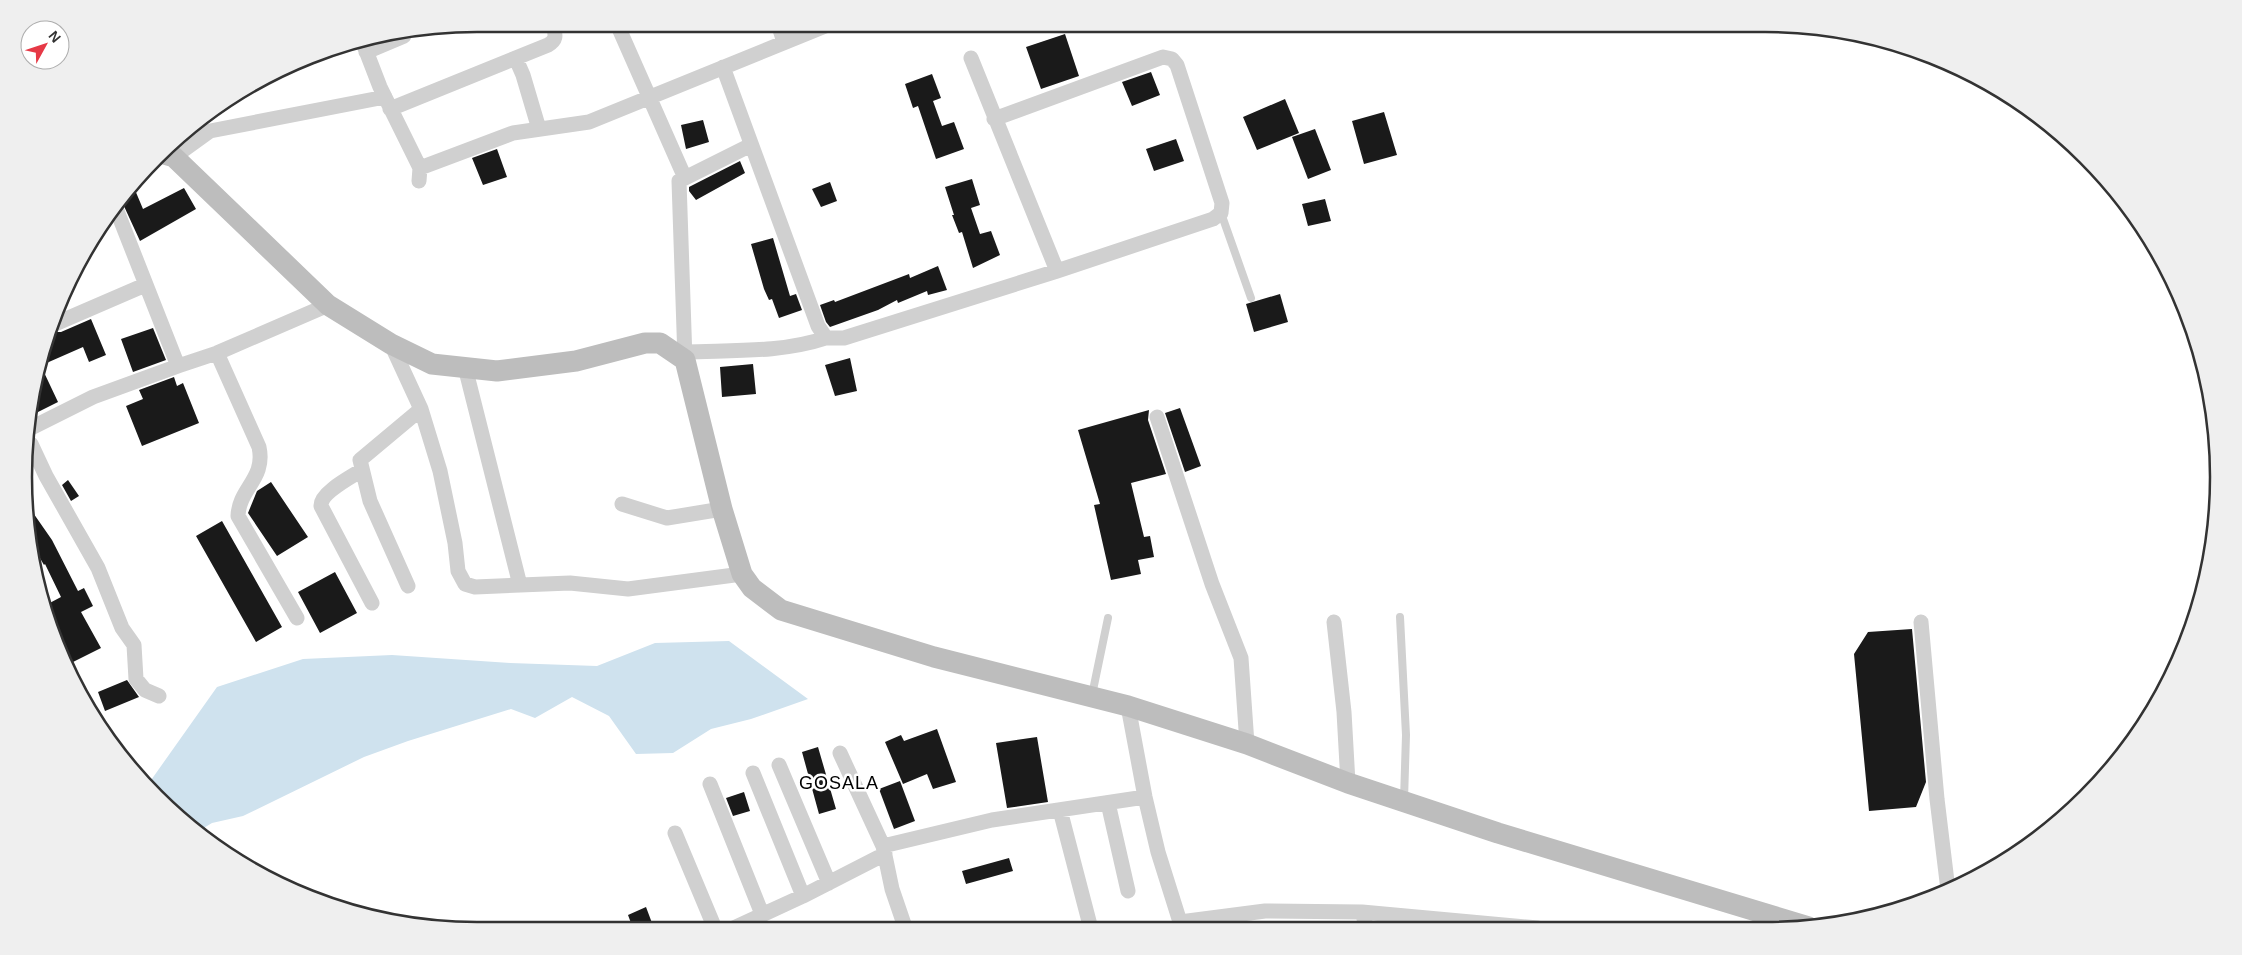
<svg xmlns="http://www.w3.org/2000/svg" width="2242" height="955" viewBox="0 0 2242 955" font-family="Arial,sans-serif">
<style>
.water{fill:#cfe2ee}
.building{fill:#1a1a1a}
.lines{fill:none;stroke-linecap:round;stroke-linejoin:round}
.lane{stroke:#d0d0d0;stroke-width:8}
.street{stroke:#d0d0d0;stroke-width:15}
.secondary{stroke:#bdbdbd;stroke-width:21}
.labels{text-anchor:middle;stroke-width:5;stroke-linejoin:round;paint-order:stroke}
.quarter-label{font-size:18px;letter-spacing:1px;fill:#000;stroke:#fff}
.rim{fill:none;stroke:#333;stroke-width:2.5}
</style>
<rect width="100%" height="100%" fill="#fff"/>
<!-- water -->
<path class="water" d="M729,641L808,699L751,719L711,729L673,753L636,754L609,716L572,697L535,718L511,709L408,741L364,757L243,816L212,823L197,832L179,819L149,783L217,687L303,659L392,655L510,663L597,666L655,643Z"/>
<!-- building -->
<path class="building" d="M1065,34L1079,76L1041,89L1026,47Z
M1151,72L1160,95L1132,106L1122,82Z
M932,74L941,98L933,101L942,126L954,122L964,149L936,159L918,106L913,108L905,84Z
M1285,99L1299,133L1257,150L1243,117Z
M1384,112L1397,155L1364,164L1352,121Z
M703,120L709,142L686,149L681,125Z
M1315,129L1331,170L1308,179L1292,137Z
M1176,139L1184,161L1154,171L1146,149Z
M497,149L507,177L483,185L472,158Z
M740,161L745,173L696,200L689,191V187Z
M972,179L980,205L971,208L980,234L991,231L1000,255L973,268L962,232L959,233L952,215H954L945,187Z
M830,182L837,201L821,207L812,189Z
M184,188L196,209L140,241L123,204L135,190L143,209Z
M1325,199L1331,221L1308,226L1302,204Z
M773,238L790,296L796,294L802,310L779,318L772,299L769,300L764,289L751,244Z
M938,266L947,290L928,295L927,291L898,303L897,300L878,310L830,327L826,322L820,305L834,300L835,302L909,274L910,278Z
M1280,294L1288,322L1254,332L1246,304Z
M91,319L106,355L89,362L83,347L42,365L54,332H61Z
M153,328L166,360L133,372L121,339Z
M850,358L857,391L835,396L825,365Z
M753,364L756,394L722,397L720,367Z
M41,366L58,402L32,415V389Z
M174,377L177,386L183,383L199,423L142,446L126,406L143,399L139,390Z
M1180,408L1201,466L1185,472L1165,413Z
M1149,410L1148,420L1166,474L1131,483L1144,537L1150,536L1154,557L1138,560L1141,574L1111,580L1094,505L1100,504L1078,430Z
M68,480L79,496L71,501L62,485Z
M271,482L308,537L277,556L248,513L257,491Z
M29,507L52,540L78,591L84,588L93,606L81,612L101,648L67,665L48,624L44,606L61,597L45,564L44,565L34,548L38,545L28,530Z
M222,521L282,627L256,642L196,536Z
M335,572L357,613L320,633L298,592Z
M1912,629L1926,782L1916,807L1869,811L1854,654L1868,632Z
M127,680L139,697L105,711L98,692Z
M937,729L956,782L933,789L927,774L903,784L885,742L901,735L904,741Z
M1037,737L1048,802L1007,808L996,743Z
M818,747L836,809L819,814L802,752Z
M900,781L915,821L894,829L879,789Z
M744,792L750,811L733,816L726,798Z
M1009,858L1013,871L966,884L962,871Z
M646,907L655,931H634L628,915Z"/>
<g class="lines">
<!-- lane -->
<path class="lane" d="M1221,213L1251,298
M1400,617L1406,735L1404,800
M1092,695L1108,618"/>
<!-- street -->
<path class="street" d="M617,24L685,178
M778,24L784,42
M363,43L380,87L420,168L419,181
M366,52L404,36
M971,58L1057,271
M516,59L523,75L539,129
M723,67L818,326L826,338H844L1057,271L1213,219L1221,213L1222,203L1177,65L1172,59L1163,57L994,119
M390,109L548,45C558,39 555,34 553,24
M174,157L210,131L385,97
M420,168L513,133L589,122L830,24
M117,211L178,366L217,353L328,305
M57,323L145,285
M391,344L421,409L440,471L455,543L458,571L465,584L475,587L570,583L628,589L742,574
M685,352C732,350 781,353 826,338
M217,353L259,447C266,479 239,488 238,516L297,618
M685,360L679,181L751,145
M465,367L520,585
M1157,417L1212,584L1241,658L1247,744
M31,428L93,397L178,366
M31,444L46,476L98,568L122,628L134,645L136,679L145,690L159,696
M362,470C351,477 320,493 321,506L372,603
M622,504L667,518L722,509
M408,586L370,501L360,460L421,409
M1334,622L1344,712L1348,783
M1921,622L1937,799L1948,890
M1128,706L1145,797L1158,852L1180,922V929
M840,753L883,846L892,889L906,930
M779,765L829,883
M753,773L803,896
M710,784L762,914
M1108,803L1128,891
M1060,810L1091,929
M675,833L716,931
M883,846L992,820L1145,797
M1362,912L1367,929
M1180,922L1265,911L1362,912L1538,928
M727,931L803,896L885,854"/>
<!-- secondary -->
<path class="secondary" d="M164,154L174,157L328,305L391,344L432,364L497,371L576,361L645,343H660L685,360L722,509L742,574L752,588L781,610L934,657L1128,706L1247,744L1348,783L1498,833L1809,927"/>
</g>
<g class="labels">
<!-- quarter labels -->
<g class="quarter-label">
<text x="839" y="789">GOSALA</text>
</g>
</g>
<!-- crop -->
<path d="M0 0H2242V955H0ZM477 32H1765A445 445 0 0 1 2210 477V477A445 445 0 0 1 1765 922H477A445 445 0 0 1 32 477V477A445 445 0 0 1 477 32Z" fill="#efefef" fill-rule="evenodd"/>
<path class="rim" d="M477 32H1765A445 445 0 0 1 2210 477V477A445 445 0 0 1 1765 922H477A445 445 0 0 1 32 477V477A445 445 0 0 1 477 32Z"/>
<!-- north arrow -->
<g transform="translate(45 45) rotate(50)"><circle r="24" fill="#ffffff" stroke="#adadad"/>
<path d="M0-4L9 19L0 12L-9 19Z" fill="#e63946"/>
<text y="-8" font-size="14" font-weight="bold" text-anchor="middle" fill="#333333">N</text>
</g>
</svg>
